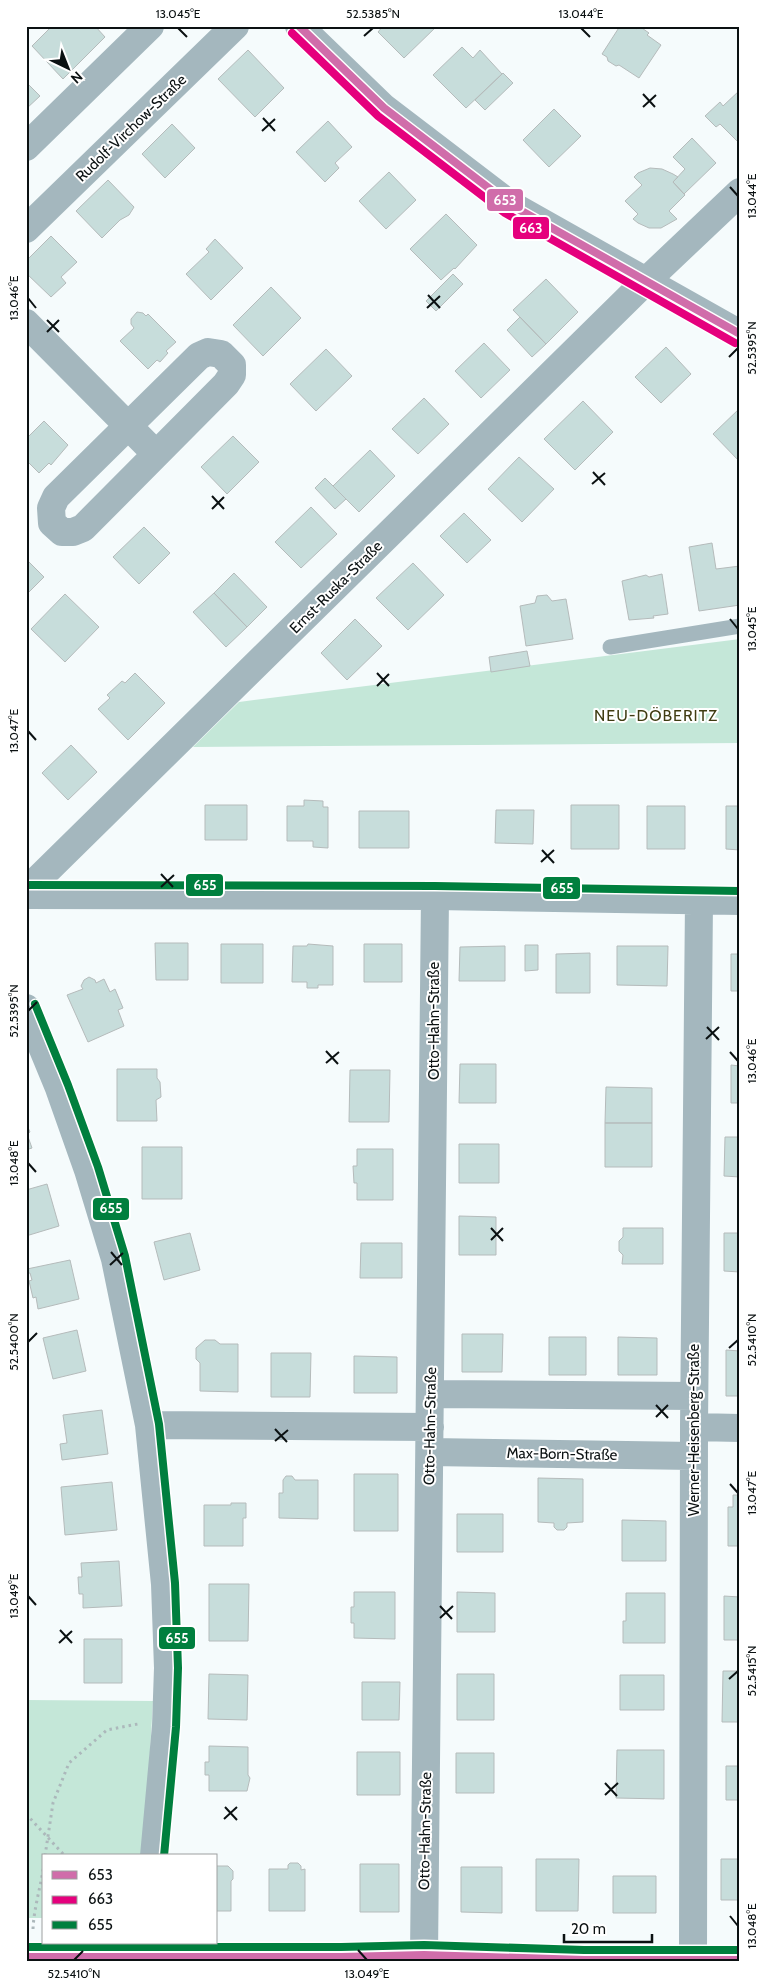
<svg xmlns="http://www.w3.org/2000/svg" width="766" height="1987" viewBox="0 0 766 1987" font-family="Cabin,sans-serif">
<style>
.green{fill:#c4e7d8}
.building{fill:#c7dddb;stroke:#b5bbbb}
.lines{fill:none;stroke-linecap:round;stroke-linejoin:round}
.path{stroke:#acb8bb;stroke-width:3;stroke-dasharray:2.5 4;stroke-linecap:butt}
.lane{stroke:#a4b7be;stroke-width:15}
.street{stroke:#a4b7be;stroke-width:28}
.bus-1-casing{stroke:#fff;stroke-width:11}
.bus-2-casing{stroke:#fff;stroke-width:11}
.bus-3-casing{stroke:#fff;stroke-width:11}
.bus-1{stroke:#d06daa;stroke-width:8}
.bus-2{stroke:#e5007d;stroke-width:8}
.bus-3{stroke:#007f3e;stroke-width:8}
.ticks{fill:none;stroke:#0b1112;stroke-width:2}
.labels{text-anchor:middle;stroke-width:4;stroke-linejoin:round;paint-order:stroke}
.street-label{font-size:15px;fill:#0b1112;stroke:#fff}
.neighbourhood-label{font-size:16px;letter-spacing:1px;fill:#3f3c12;stroke:#fff}
.line-badge{stroke:#fff;stroke-width:2}
.badge-label{font-size:14px;text-anchor:middle;font-weight:bold;fill:#fff}
.neatline{fill:none;stroke:#0b1112;stroke-width:2}
.ticks-label{font-size:12px;text-anchor:middle;fill:#0b1112}
</style>
<rect width="100%" height="100%" fill="#f5fbfc"/>
<!-- green -->
<path class="green" d="M740,639V743L193,747L239,702Z
M26,1700L153,1701L144,1856H44V1918H26Z"/>
<!-- building -->
<path class="building" d="M52,26H95L105,37L63,79L32,46Z
M383,26H437L404,58L378,32Z
M620,26H633L637,29L639,26L649,33L647,35L661,45L639,78L619,65L616,66L608,61L607,57L602,54Z
M462,47L473,58L480,50L502,74L466,108L433,75Z
M248,50L284,88L255,117L218,79Z
M503,73L513,83L485,110L475,100Z
M26,82L40,96L26,109Z
M740,90V144L720,124L716,127L705,116L720,102L723,106Z
M554,109L581,136L549,167L523,140Z
M328,121L352,147L335,163L339,168L325,182L296,152Z
M172,124L195,148L165,178L142,154Z
M692,138L716,163L684,194L673,182L685,169L673,157Z
M650,168L662,169L673,174L678,177L673,182L685,195L669,211L677,219L661,228H649L638,223L633,219L638,214L625,201L642,185L634,177L638,173Z
M389,172L416,200L386,229L359,201Z
M108,180L134,207L129,215L120,220L102,238L76,211Z
M446,214L477,245L455,269L454,268L441,280L410,249Z
M51,236L77,262L61,277L66,283L51,297L26,273V261Z
M215,239L243,268L211,300L186,274L209,252L206,249Z
M453,274L463,284L436,311L426,301Z
M546,279L578,312L546,344L513,310Z
M271,287L301,318L263,356L233,325Z
M137,312L143,313L146,316L148,314L176,342L166,351L168,353L160,362L157,360L148,369L120,341L134,328L131,324V319Z
M520,317L546,344L532,357L507,330Z
M484,343L510,370L481,398L455,371Z
M666,347L691,374L661,403L635,377Z
M326,349L352,376L316,411L290,384Z
M424,398L449,424L418,454L392,429Z
M583,401L613,432L575,470L544,439Z
M740,408V460L739,461L713,434Z
M44,421L68,445L51,465L49,463L39,473L26,460V439Z
M233,436L259,462L227,494L201,467Z
M370,450L395,476L359,512L333,486Z
M519,457L554,489L522,522L488,489Z
M325,478L346,499L335,509L315,488Z
M311,507L337,534L301,568L275,542Z
M464,513L491,540L467,563L440,536Z
M144,527L170,553L139,584L113,557Z
M712,543L716,569L740,566V605L699,611L689,547Z
M26,559L44,577L26,595Z
M413,563L444,595L408,630L376,598Z
M234,573L267,607L247,627L214,593Z
M662,574L668,614L653,616L654,618L629,620L622,581L646,575L649,577Z
M214,593L247,627L226,647L193,612Z
M65,594L99,627L65,662L31,629Z
M547,595L552,601L566,599L573,639L526,646L520,606L535,603L537,596Z
M355,619L382,646L347,680L321,653Z
M527,651L530,666L491,672L489,657Z
M135,673L165,703L128,740L98,709L110,698L107,695L122,681L125,683Z
M71,745L97,772L68,800L42,773Z
M304,800L323,801V807H328V848L313,847V841H287V806H304Z
M205,805H247V840H205Z
M571,805H619V849H571Z
M647,806H685V849H647Z
M726,806H740V850L726,849Z
M496,810H534L533,844L495,843Z
M359,811H409V848H359Z
M155,943H188V980H156Z
M221,944H263V983H221Z
M308,944L333,946V985H318V988H307V982H292L293,946H307Z
M364,944H402V982H364Z
M525,945H538V970L525,971Z
M505,946V981H459L460,947Z
M617,946H668L667,986L617,985Z
M590,953V993H556V954Z
M731,954H740V991H731Z
M89,977L95,980L96,983L104,979L110,992L115,989L123,1008L118,1010L124,1026L88,1042L67,995L83,989L81,986L84,980Z
M460,1064H496V1103H459Z
M731,1065L740,1066V1103H731Z
M117,1069H157V1078L160,1082L161,1097L156,1100L157,1121H117Z
M350,1070H390L389,1122H349Z
M606,1087L652,1088V1123H605Z
M26,1123L30,1132L27,1134L32,1148L26,1150Z
M605,1123H652V1167H605Z
M725,1137H740V1177L724,1176Z
M459,1144H499V1183H459Z
M142,1147H182V1199H142Z
M357,1149H393V1200H357V1183H354L353,1166H357Z
M47,1184L59,1226L26,1236V1190Z
M459,1216L496,1217V1255H459Z
M623,1228H663V1264H622L623,1255L619,1251V1241L623,1237Z
M190,1233L200,1270L164,1280L154,1242Z
M724,1233H740V1272L724,1271Z
M361,1243H402V1278H360Z
M70,1260L79,1299L38,1309L36,1297L33,1298L29,1281L32,1280L30,1273H28L27,1269Z
M77,1330L86,1371L53,1379L43,1338Z
M462,1334H503L502,1372H462Z
M549,1337H586V1375H549Z
M618,1337L657,1338V1375H618Z
M205,1340H215L220,1344H238V1392L200,1391V1363L196,1359V1348Z
M726,1350L740,1351V1396H726Z
M271,1353H311L310,1397H271Z
M354,1356L397,1357V1393H354Z
M102,1410L108,1454L62,1460L60,1444L67,1443L63,1415Z
M354,1474H398V1531H354Z
M286,1476H292L295,1480H318V1519L279,1518V1493H283V1480Z
M538,1478L583,1479V1522L567,1523V1527L564,1530H557L554,1527V1523L538,1522Z
M112,1482L117,1530L65,1535L61,1487Z
M733,1495H740V1546H728V1507H733Z
M231,1503H246V1518H243V1546H204V1505H231Z
M457,1514H503V1552H457Z
M622,1520L666,1521V1561H622Z
M119,1561L122,1606L83,1608V1594H79L78,1577H82L81,1563Z
M209,1584H249L248,1641H209Z
M354,1592H395V1639L354,1638V1623H351V1607H354Z
M457,1592L495,1593V1632H457Z
M626,1593H665V1643H623V1621H626Z
M724,1596L740,1597V1640H724Z
M84,1639H122V1683H84Z
M723,1671H740V1722H722Z
M209,1674L248,1675L247,1720L208,1719Z
M457,1674H494V1720H457Z
M620,1675H664V1710H620Z
M362,1682H400L399,1720H362Z
M209,1746L248,1747V1775L250,1778L247,1791H209V1775H205V1762H209Z
M617,1750H664V1799L616,1798Z
M357,1752H400V1795H357Z
M456,1753H494V1793H456Z
M726,1766H740V1800H726Z
M536,1859H579L578,1911H536Z
M721,1859H740V1900H721Z
M290,1863H298L301,1866V1870L305,1869V1911H269V1869H288V1865Z
M360,1864H399V1912H360Z
M216,1866H228L233,1871V1879L231,1881V1911H216Z
M461,1867H502V1913L461,1912Z
M613,1876H656V1913H613Z"/>
<g class="lines">
<!-- path -->
<path class="path" d="M26,1814L65,1856
M45,1856L53,1803L69,1763L107,1730L138,1724
M33,1929C34,1907 41,1886 44,1864"/>
<!-- lane -->
<path class="lane" d="M610,647L740,626"/>
<!-- street -->
<path class="street" d="M299,26L384,108L511,205L740,334
M26,147L150,26
M26,229L235,26
M26,323L156,454
M208,352L221,354L232,365V375L226,384L83,528L73,532H62L52,523L51,508L56,497L199,356Z
M26,891L645,282L740,192
M26,895L435,896L740,901
M26,1008L59,1088L88,1170L115,1259L149,1425L165,1584L168,1668L166,1726L154,1856
M431,1394L694,1396
M149,1425L430,1427
M694,1427L740,1428
M430,1452L694,1456
M424,1955L435,896
M26,1957H341L424,1955L584,1960L693,1959L740,1960
M693,1959L694,1427L699,901"/>
<!-- bus-1 casing -->
<g class="bus-1-casing">
<path id="bus-1" d="M299,26L384,108L511,205L740,334
M26,1957H341L424,1955L584,1960H740"/>
</g>
<!-- bus-2 casing -->
<g class="bus-2-casing">
<path id="bus-2" d="M292,33L378,116L505,213L735,343"/>
</g>
<!-- bus-3 casing -->
<g class="bus-3-casing">
<path id="bus-3" d="M26,885L435,886L740,891
M35,1004L68,1085L98,1167L125,1256L159,1424L175,1583L178,1668L176,1727L164,1856
M26,1947H341L424,1945L584,1950H740"/>
</g>
<!-- bus-1 -->
<use href="#bus-1" class="bus-1"/>
<!-- bus-2 -->
<use href="#bus-2" class="bus-2"/>
<!-- bus-3 -->
<use href="#bus-3" class="bus-3"/>
</g>
<!-- ticks -->
<path class="ticks" d="M178,28L187,37M581,28L590,37M364,36L373,28M643,94L655,107M643,107L656,95M263,118L275,131M262,131L275,119M730,187L738,196M428,295L440,308M28,298L36,308M427,308L440,296M47,320L59,332M47,332L59,320M729,357L738,348M593,472L605,485M592,484L605,473M212,496L224,509M212,509L224,497M730,619L738,629M377,673L389,686M377,686L389,674M28,731L36,740M542,850L554,863M541,862L554,850M161,874L173,887M161,887L174,875M28,1011L37,1002M707,1027L719,1040M706,1039L719,1027M326,1051L338,1064M730,1052L738,1061M326,1063L339,1052M28,1163L36,1172M491,1228L503,1241M491,1240L503,1228M111,1252L122,1265M110,1265L123,1253M28,1342L37,1333M729,1348L738,1340M656,1405L668,1418M656,1417L668,1405M275,1429L287,1442M275,1441L288,1430M730,1484L738,1493M28,1596L36,1605M440,1606L452,1619M440,1618L453,1606M60,1630L72,1643M59,1643L72,1631M729,1679L738,1671M605,1783L617,1796M605,1795L618,1783M225,1807L237,1820M224,1819L237,1807M730,1916L738,1926M358,1950L367,1960M74,1960L83,1951"/>
<g class="labels">
<!-- street labels -->
<g class="street-label">
<text transform="translate(131 128) rotate(-44)" y="5">Rudolf-Virchow-Straße</text>
<text transform="translate(336 587) rotate(-45)" y="5">Ernst-Ruska-Straße</text>
<text transform="translate(434 1021) rotate(-90)" y="5">Otto-Hahn-Straße</text>
<text transform="translate(430 1426) rotate(-89)" y="5">Otto-Hahn-Straße</text>
<text transform="translate(694 1430) rotate(-90)" y="5">Werner-Heisenberg-Straße</text>
<text transform="translate(562 1454) rotate(1)" y="5">Max-Born-Straße</text>
<text transform="translate(425 1831) rotate(-89)" y="5">Otto-Hahn-Straße</text>
</g>
<!-- neighbourhood labels -->
<g class="neighbourhood-label">
<text x="656" y="721">NEU-DÖBERITZ</text>
</g>
</g>
<g class="line-badge">
<rect x="486" y="188" width="38" height="24" rx="5" fill="#d06daa"/>
<rect x="512" y="216" width="38" height="24" rx="5" fill="#e5007d"/>
<rect x="185" y="873" width="39" height="24" rx="5" fill="#007f3e"/>
<rect x="542" y="876" width="39" height="24" rx="5" fill="#007f3e"/>
<rect x="92" y="1197" width="38" height="24" rx="5" fill="#007f3e"/>
<rect x="158" y="1626" width="38" height="24" rx="5" fill="#007f3e"/>
</g>
<g class="badge-label">
<text x="505" y="205">653</text>
<text x="531" y="233">663</text>
<text x="205" y="890">655</text>
<text x="562" y="893">655</text>
<text x="111" y="1213">655</text>
<text x="177" y="1643">655</text>
</g>
<!-- border -->
<rect width="766" height="1987" fill="none" stroke="#ffffff" stroke-width="55"/>
<!-- legend -->
<rect x="42" y="1854" width="175" height="90" fill="#ffffff" stroke="#9da0a0"/>
<rect x="52" y="1871" width="25" height="8" fill="#d06daa" stroke="#9da0a0"/>
<text x="88" y="1880" font-size="15" fill="#0b1112">653</text>
<rect x="52" y="1896" width="25" height="8" fill="#e5007d" stroke="#9da0a0"/>
<text x="88" y="1904" font-size="15" fill="#0b1112">663</text>
<rect x="52" y="1921" width="25" height="8" fill="#007f3e" stroke="#9da0a0"/>
<text x="88" y="1930" font-size="15" fill="#0b1112">655</text>
<!-- north arrow -->
<g transform="translate(68 68) rotate(137)" stroke="#ffffff" stroke-width="4" paint-order="stroke">
<path d="M0-4L9 19L0 12L-9 19Z" fill="#0b1112"/>
<text y="-8" font-size="14" font-weight="bold" text-anchor="middle" fill="#0b1112">N</text>
</g>
<!-- scale -->
<path d="M564 1934v8h88v-8" fill="none" stroke="#0b1112" stroke-width="2.5"/>
<text x="571" y="1934" font-size="15" fill="#0b1112" stroke="#ffffff" stroke-width="4" paint-order="stroke">20 m</text>
<rect x="28" y="28" width="710" height="1932" class="neatline"/>
<g class="ticks-label">
<text x="178" y="18">13.045°E</text>
<text x="373" y="18">52.5385°N</text>
<text x="581" y="18">13.044°E</text>
<text transform="translate(752 196) rotate(-90)" y="4">13.044°E</text>
<text transform="translate(14 298) rotate(-90)" y="4">13.046°E</text>
<text transform="translate(752 348) rotate(-90)" y="4">52.5395°N</text>
<text transform="translate(752 629) rotate(-90)" y="4">13.045°E</text>
<text transform="translate(14 731) rotate(-90)" y="4">13.047°E</text>
<text transform="translate(14 1011) rotate(-90)" y="4">52.5395°N</text>
<text transform="translate(752 1061) rotate(-90)" y="4">13.046°E</text>
<text transform="translate(14 1163) rotate(-90)" y="4">13.048°E</text>
<text transform="translate(752 1340) rotate(-90)" y="4">52.5410°N</text>
<text transform="translate(14 1342) rotate(-90)" y="4">52.5400°N</text>
<text transform="translate(752 1493) rotate(-90)" y="4">13.047°E</text>
<text transform="translate(14 1596) rotate(-90)" y="4">13.049°E</text>
<text transform="translate(752 1671) rotate(-90)" y="4">52.5415°N</text>
<text transform="translate(752 1926) rotate(-90)" y="4">13.048°E</text>
<text x="74" y="1978">52.5410°N</text>
<text x="367" y="1978">13.049°E</text>
</g>
</svg>
